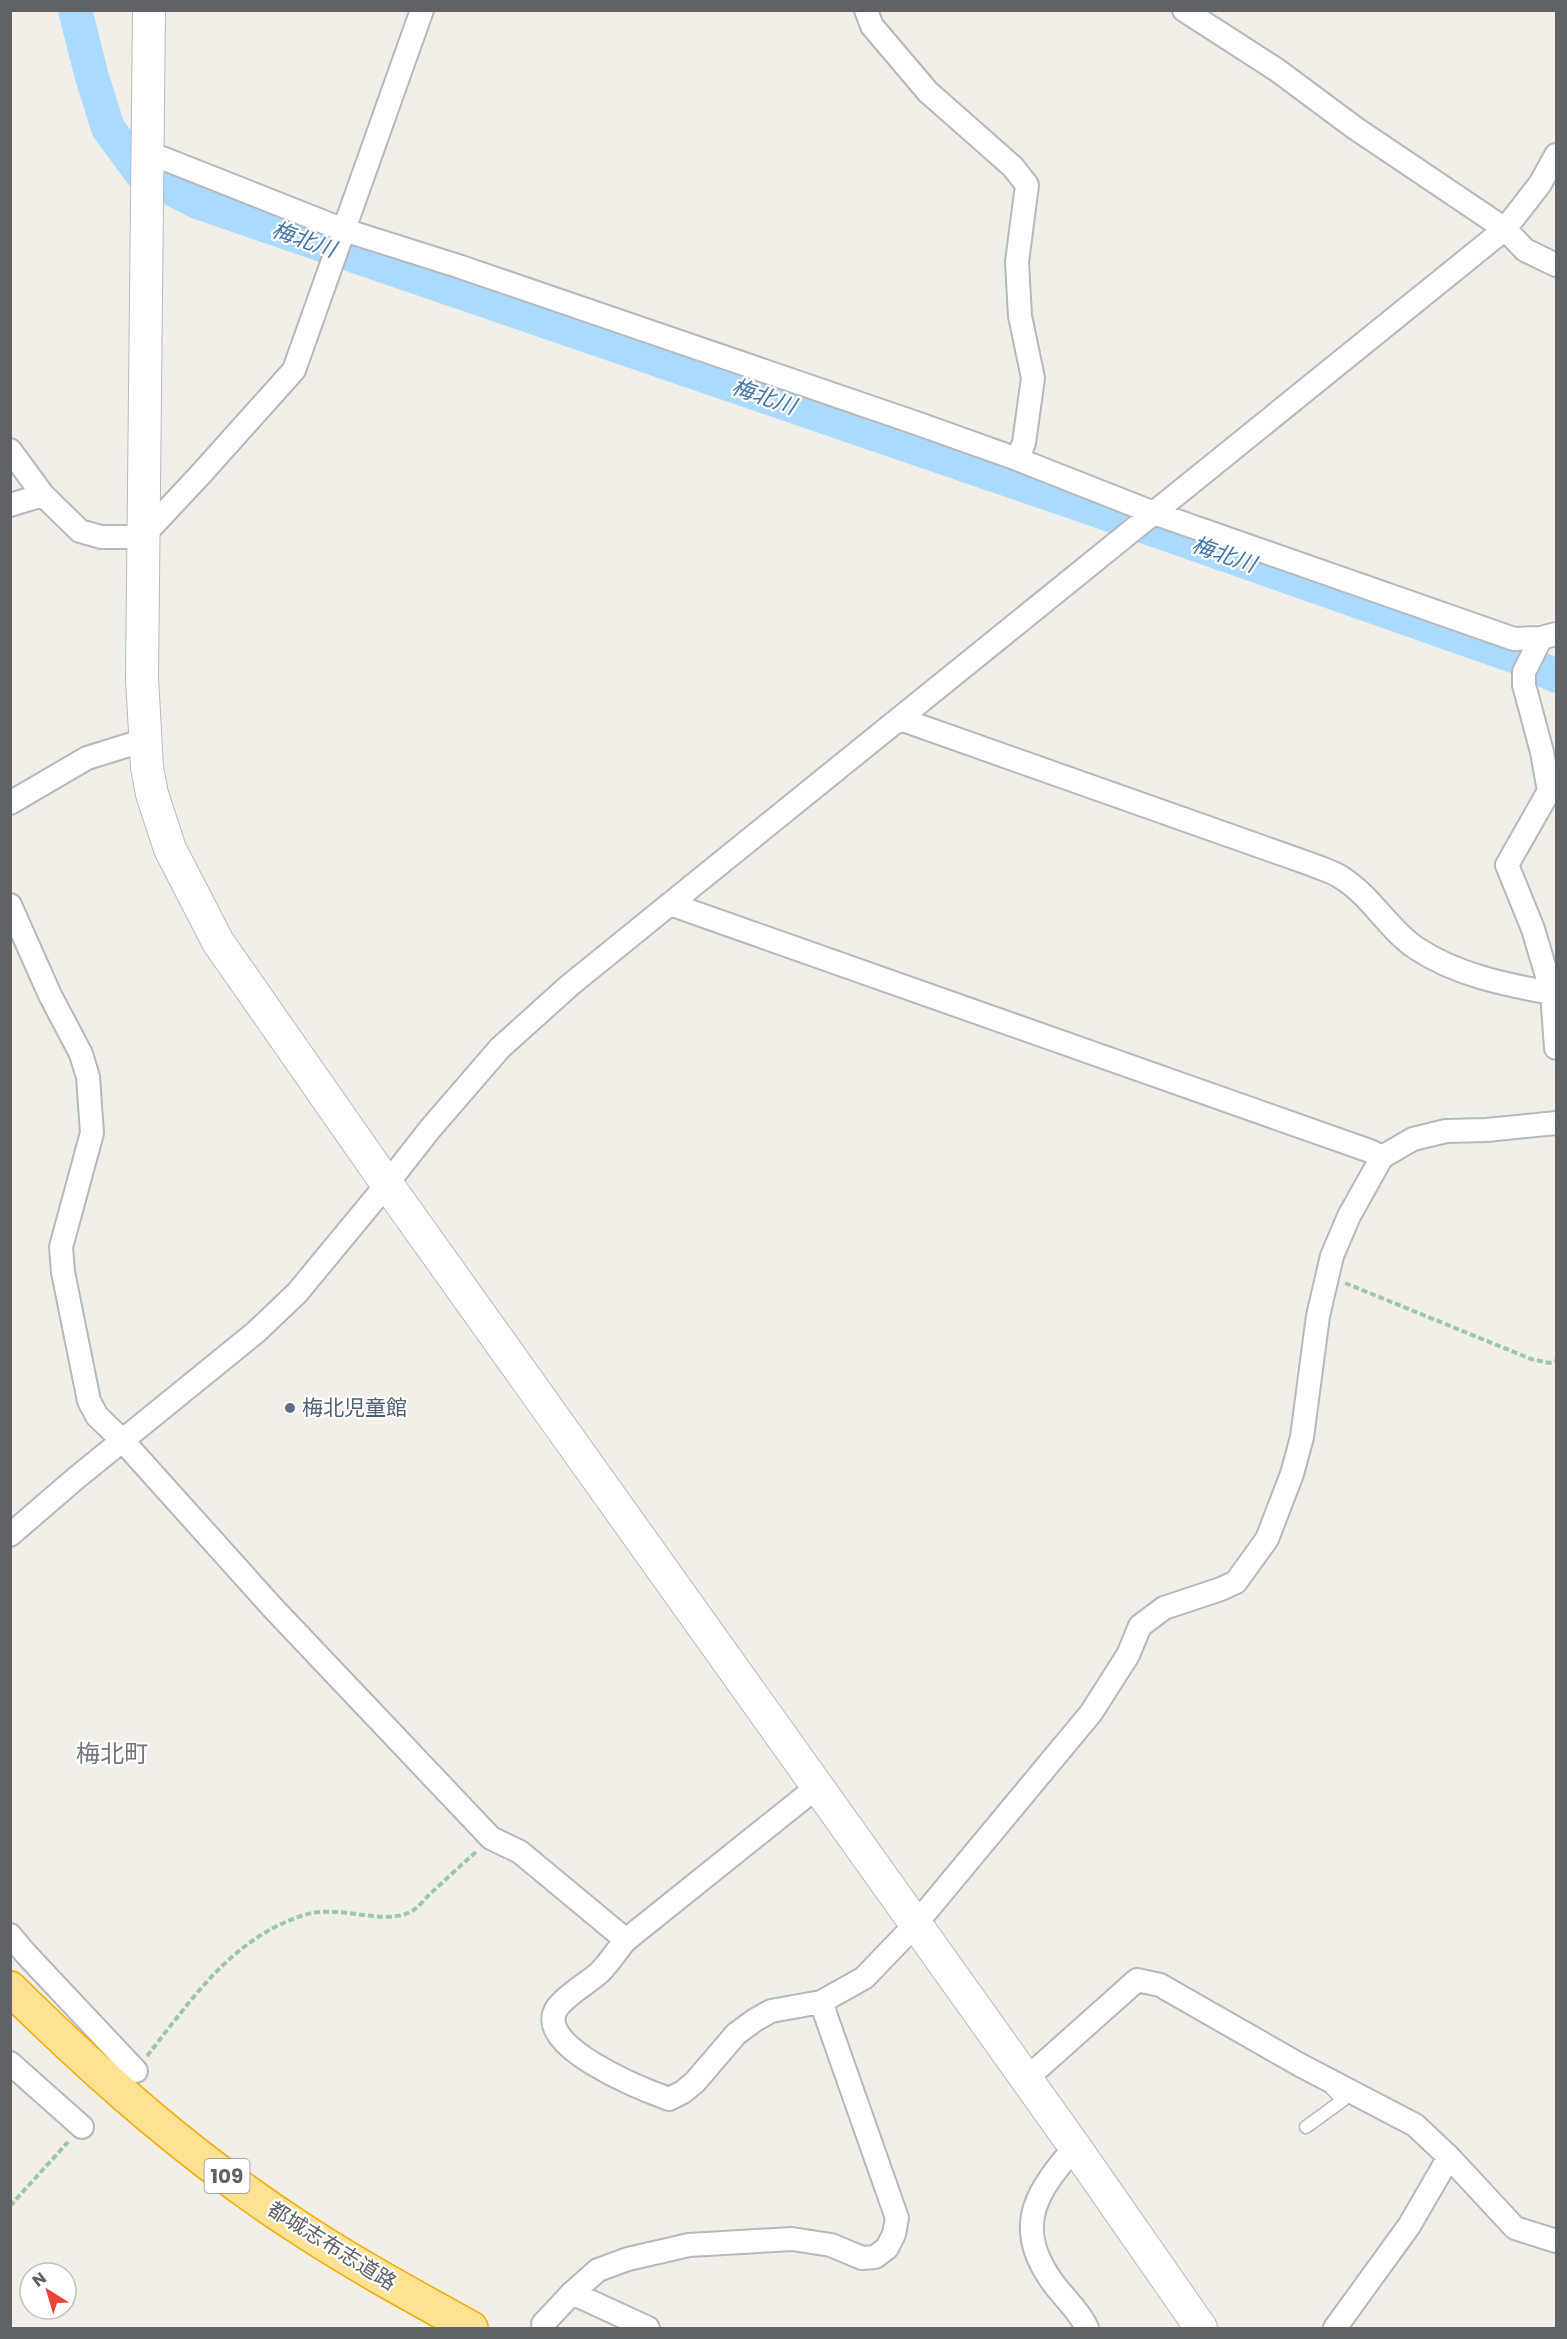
<svg xmlns="http://www.w3.org/2000/svg" width="1567" height="2339" viewBox="0 0 1567 2339" font-family="Poppins,'Noto Sans JP',sans-serif">
<style>
.lines{fill:none;stroke-linecap:round;stroke-linejoin:round}
.river{stroke:#aadaff;stroke-width:34}
.lane-casing{stroke:#b5b8bc;stroke-width:15}
.street-casing{stroke:#b5b8bc;stroke-width:26}
.secondary-casing{stroke:#b6babf;stroke-width:34}
.highway-casing{stroke:#f9ab00;stroke-width:36}
.path{stroke:#9cc7a9;stroke-width:4;stroke-dasharray:6 3;stroke-linecap:butt}
.lane{stroke:#fff;stroke-width:12}
.street{stroke:#fff;stroke-width:22}
.secondary{stroke:#fff;stroke-width:32}
.highway{stroke:#fde293;stroke-width:33}
.service-dot{fill:#5c6f8a;stroke:#fff;stroke-width:2}
.labels{text-anchor:middle;stroke-width:4.5;stroke-linejoin:round;paint-order:stroke}
.shield{fill:#fff;stroke:#8f9295;stroke-width:1.5}
.shield-label{font-size:20px;font-weight:bold;fill:#5f6368}
.service-label{font-size:21px;fill:#4e5e75;stroke:#fff;text-anchor:start}
.street-label{font-size:21px;fill:#5f6368;stroke:#fff}
.water-label{font-size:22px;font-style:italic;fill:#4174aa;stroke:#fff}
.quarter-label{font-size:24px;fill:#70757a;stroke:#fff}
</style>
<rect width="100%" height="100%" fill="#f1efe8"/>
<g class="lines">
<!-- river -->
<path class="river" d="M75,10L92,77L108,128L141,173L197,202L1163,533L1516,657L1556,676"/>
<!-- lane casing -->
<g class="lane-casing">
<path id="lane" d="M1306,2127L1343,2100L1332,2089"/>
</g>
<!-- street casing -->
<g class="street-casing">
<path id="street" d="M866,10L872,26L928,92L1013,167L1027,185L1017,262L1020,316L1033,378L1024,443L1017,459
M1184,10L1277,70L1355,128L1505,229L1525,250L1556,265
M147,152L344,230L461,267L919,424L1017,459L1154,513L1514,639L1541,638L1556,634
M10,450L43,495
M10,505L43,495L80,531L101,537H142L200,475L294,370L422,10
M1541,638L1524,672V685L1542,752L1549,791L1507,865L1533,929L1552,993L1556,1048
M900,719L1313,865C1322,869 1334,872 1342,878C1371,896 1389,930 1416,948C1458,976 1508,985 1556,994
M10,803L87,758L145,740
M670,904L1370,1151L1382,1157
M10,905L50,995L81,1054L88,1077L92,1133L61,1247L63,1272L89,1401L97,1416L123,1441L273,1608L491,1838L520,1852L626,1940L817,1787
M10,1535L75,1479L256,1332L297,1293L387,1184L430,1129L500,1048L570,985L670,904L1505,229L1540,184L1556,155
M10,1935L26,1954L136,2071
M626,1940C617,1950 609,1963 600,1972C587,1984 567,1994 557,2008C532,2046 644,2090 669,2099L683,2092L695,2082L736,2034L755,2020L771,2011L821,2002L864,1978L915,1925L1091,1713L1128,1655L1140,1626L1164,1608L1221,1589L1236,1582L1267,1539L1292,1474L1302,1437L1318,1316L1332,1256L1349,1216L1382,1157L1413,1139L1446,1131L1487,1130L1556,1123
M10,2063L82,2127
M1026,2079L1137,1980L1160,1985L1300,2065L1415,2125L1449,2157L1515,2228L1556,2241
M1075,2147C1039,2189 1013,2223 1049,2277C1060,2295 1078,2308 1087,2328
M572,2293L648,2328
M543,2324L572,2293L598,2270L628,2259L689,2245L792,2239L831,2245L862,2258L875,2257L887,2248L894,2234L897,2218L821,2002
M1335,2328L1409,2226L1449,2157"/>
</g>
<!-- secondary casing -->
<g class="secondary-casing">
<path id="secondary" d="M149,10L142,678L147,767L152,794L170,849L218,942L387,1184L1075,2147L1201,2328"/>
</g>
<!-- highway casing -->
<g class="highway-casing">
<path id="highway" d="M10,1988C99,2076 193,2159 298,2227C354,2264 413,2296 471,2328"/>
</g>
<!-- path -->
<path class="path" d="M1345,1283L1531,1359L1549,1363L1556,1361
M147,2056C192,1999 232,1938 304,1915C338,1904 380,1925 408,1913C416,1910 423,1901 429,1895C444,1881 460,1866 476,1852
M10,2206L68,2142"/>
<!-- lane -->
<use href="#lane" class="lane"/>
<!-- street -->
<use href="#street" class="street"/>
<!-- secondary -->
<use href="#secondary" class="secondary"/>
<!-- highway -->
<use href="#highway" class="highway"/>
</g>
<!-- markers -->
<circle class="service-dot" cx="290" cy="1408" r="6"/>
<g class="labels">
<!-- shield labels -->
<rect class="shield" x="204.5" y="2159" width="45" height="34" rx="4.5"/>
<g class="shield-label">
<text x="227" y="2183">109</text>
</g>
<!-- service labels -->
<g class="service-label">
<text x="302" y="1415">梅北児童館</text>
</g>
<!-- street labels -->
<g class="street-label">
<text transform="translate(332 2246) rotate(32)" y="7">都城志布志道路</text>
</g>
<!-- water labels -->
<g class="water-label">
<text transform="translate(304 239) rotate(19)" y="8">梅北川</text>
<text transform="translate(764 396) rotate(19)" y="8">梅北川</text>
<text transform="translate(1224 554) rotate(19)" y="8">梅北川</text>
</g>
<!-- quarter labels -->
<g class="quarter-label">
<text x="112" y="1762">梅北町</text>
</g>
</g>
<!-- border -->
<rect width="1567" height="2339" fill="none" stroke="#5f6368" stroke-width="24"/>
<!-- north arrow -->
<g transform="translate(48 2291) rotate(323)"><circle r="28" fill="#ffffff" stroke="#bfc1c3" stroke-width="1.5"/>
<path d="M0-4.5L10 22L0 15L-10 22Z" fill="#ea4335"/>
<text y="-9" font-size="16" font-weight="bold" text-anchor="middle" fill="#5f6368">N</text>
</g>
</svg>
